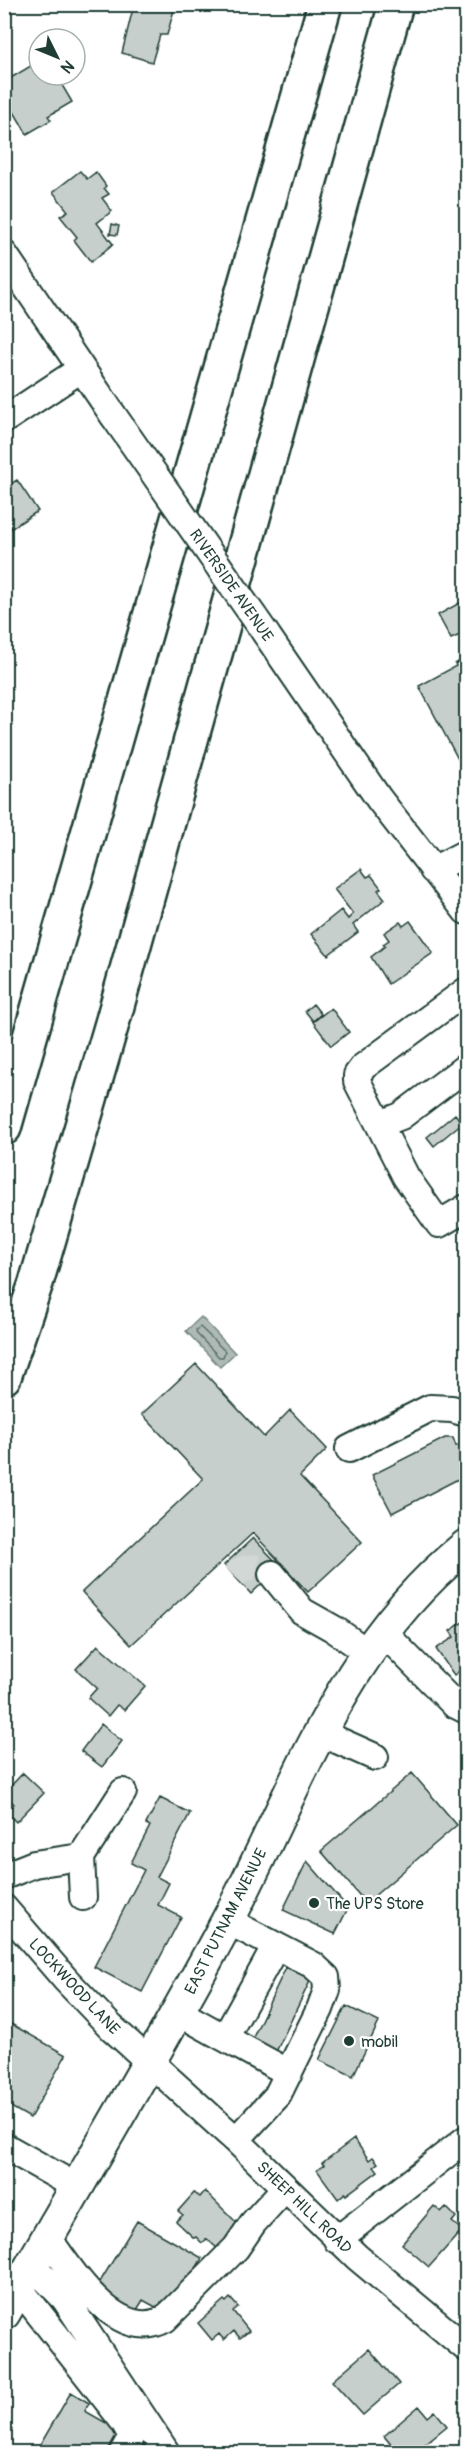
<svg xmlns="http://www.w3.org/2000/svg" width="471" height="2457" viewBox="0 0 471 2457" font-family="Pangolin,sans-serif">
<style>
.water{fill:#afbab7;stroke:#758883;stroke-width:1.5}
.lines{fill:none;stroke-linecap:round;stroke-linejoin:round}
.shore{stroke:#596f68;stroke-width:1.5}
.building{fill:#c7cfcc;stroke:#1f3d34;stroke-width:1.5}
.minor-tunnel{stroke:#d2d8d6;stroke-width:26;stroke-dasharray:26 13;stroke-linecap:butt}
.minor-casing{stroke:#1f3d34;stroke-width:30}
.major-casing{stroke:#1f3d34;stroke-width:36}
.highway-casing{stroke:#1f3d34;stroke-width:38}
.minor{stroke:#fff;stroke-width:26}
.major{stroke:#fff;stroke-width:32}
.highway{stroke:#fff;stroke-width:33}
.minor-bridge-casing{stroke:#1f3d34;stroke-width:30;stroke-linecap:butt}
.minor-bridge{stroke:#fff;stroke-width:26}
.poi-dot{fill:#1f3d34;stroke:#fff;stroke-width:2}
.labels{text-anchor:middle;stroke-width:4.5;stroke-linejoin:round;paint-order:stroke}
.street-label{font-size:16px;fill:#1f3d34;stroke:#fff}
.poi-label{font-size:16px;fill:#1f3d34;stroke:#fff;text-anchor:start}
</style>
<rect width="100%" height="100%" fill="#fff"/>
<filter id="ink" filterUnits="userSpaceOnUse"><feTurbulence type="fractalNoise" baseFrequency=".0167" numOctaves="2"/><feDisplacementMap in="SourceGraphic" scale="12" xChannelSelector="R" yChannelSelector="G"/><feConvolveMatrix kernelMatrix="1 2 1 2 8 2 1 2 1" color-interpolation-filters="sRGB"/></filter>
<g filter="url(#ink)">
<!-- water -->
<path class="water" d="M201,1317L235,1353L220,1367L186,1331Z"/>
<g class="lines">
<!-- shore -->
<path class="shore" d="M200,1327L225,1351L223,1357H219L197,1334L196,1330Z"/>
</g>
<!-- building -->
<path class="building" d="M134,4H168L167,8L174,10L167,35H160L152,62L122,53Z
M39,61V75H56L72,102L48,116L51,120L27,134L4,95V82Z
M80,171L87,179L96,172L106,186L104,188L109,194L102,198L112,211L97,223L113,244L91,262L74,240L77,237L60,216L68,211L53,192Z
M112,224L119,226L117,235L110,234Z
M17,480L38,511L4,533V488Z
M463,601L466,607V641L462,634L451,639L438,615Z
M466,657V774L419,686L456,666L455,664Z
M361,869L367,877L371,875L381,888L378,890L385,899L353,925L358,932L328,955L311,934L341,910L348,919L353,914L334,889Z
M410,921L433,953L388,984L371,957L385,946L383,944L389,940L384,933L400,922L403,926Z
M313,1004L321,1014L313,1021L305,1011Z
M331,1008L349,1032L331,1046L313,1022Z
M455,1114L462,1123L434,1146L427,1137Z
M196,1364L264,1437L290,1410L327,1449L300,1476L362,1542L308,1592L253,1533L131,1645L82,1592L203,1479L142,1414Z
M445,1438H453L456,1446L466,1443V1466L463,1468L466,1469V1475L392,1513L372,1475Z
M253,1538L280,1566L251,1594L224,1565Z
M466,1620V1666L454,1675L436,1649L454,1637L450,1631Z
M98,1645L145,1686L124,1710L117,1705L108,1716L88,1698L97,1688L76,1669Z
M101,1724L122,1741L102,1767L81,1751Z
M23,1773L44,1793L16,1822L6,1812L14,1804L4,1793Z
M412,1773L457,1825L366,1903L321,1851Z
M160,1798L190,1813L157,1877L169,1883L158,1905L181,1917L142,1992L94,1967L144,1870L131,1863L150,1826L146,1824Z
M307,1861L348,1908L335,1934L283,1910Z
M286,1967L311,1979L273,2058L249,2046Z
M346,2006L379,2022L353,2076L319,2060Z
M4,2020L66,2055L30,2118L4,2103Z
M354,2139L369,2160L373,2157L378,2163L374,2166L378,2171L346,2195L345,2193L338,2199L317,2170L324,2165L322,2163Z
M205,2191L241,2227L220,2251L207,2239L202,2243L196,2237L194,2238L176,2221L183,2215L178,2211L194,2193L200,2197Z
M434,2206L441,2212L446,2207L456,2217L452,2222L462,2230L429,2267L402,2244Z
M137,2221L202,2258L178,2300L163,2311L143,2300L135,2313L95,2290Z
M230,2298L238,2307L233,2311L249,2331L240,2338L234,2331L224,2340L219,2334L212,2340L198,2323L224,2300L226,2302Z
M369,2349L399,2384L363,2415L332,2381Z
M71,2392L89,2403L85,2411L124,2433L112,2452H36Z
M419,2406L428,2417L435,2411L447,2426L416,2451L397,2452L384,2436Z"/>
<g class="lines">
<!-- minor-tunnel -->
<path class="minor-tunnel" d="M234,1576C246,1563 258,1567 272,1574"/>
<!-- minor casing -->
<g class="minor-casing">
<path id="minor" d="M4,254L113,415
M4,420L81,369
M266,634L379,799L466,911
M433,870L466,853
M466,991L363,1067L357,1075V1081L406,1177L439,1224L466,1208
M380,1124L401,1116L466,1067
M349,1449L430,1408L452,1409L466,1413
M272,1574L302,1611L334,1629L367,1652
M382,1631L454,1704L466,1710
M319,1732L375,1757
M4,1876L34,1864L81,1857
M83,1897L81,1857L123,1792
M4,1908L66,1980L111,2027L236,2140L357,2257L466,2348
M228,1921L313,1965L326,1977L327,1990L320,2009L277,2096L236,2140
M178,2012L225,2038L276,1946
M225,2038L289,2073
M4,2146L77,2187
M48,2238C71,2270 117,2345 165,2319L236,2248L253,2223L285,2188
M337,2240L466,2139
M32,2265L65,2299L166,2452
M19,2288L124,2422L132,2436L123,2452"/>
</g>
<!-- major casing -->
<g class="major-casing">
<path id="major" d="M4,2313C79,2182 157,2053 228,1920C300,1783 341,1647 466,1546"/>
</g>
<!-- highway casing -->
<g class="highway-casing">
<path id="highway" d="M4,1128L325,4
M4,1377L36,1283L113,1020L396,4"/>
</g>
<!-- minor -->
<use href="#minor" class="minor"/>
<!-- major -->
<use href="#major" class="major"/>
<!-- highway -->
<use href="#highway" class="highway"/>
<!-- minor-bridge casing -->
<g class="minor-bridge-casing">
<path id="minor-bridge" d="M113,415L266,634"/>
</g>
<!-- minor-bridge -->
<use href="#minor-bridge" class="minor-bridge"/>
</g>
</g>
<!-- markers -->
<g class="poi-dot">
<circle cx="314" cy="1903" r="6"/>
<circle cx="349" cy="2041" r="6"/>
</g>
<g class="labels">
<!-- street labels -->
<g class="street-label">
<text transform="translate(232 585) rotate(55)" y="6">RIVERSIDE AVENUE</text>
<text transform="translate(225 1921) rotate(-63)" y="6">EAST PUTNAM AVENUE</text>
<text transform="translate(75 1986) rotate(47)" y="6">LOCKWOOD LANE</text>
<text transform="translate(305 2207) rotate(44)" y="6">SHEEP HILL ROAD</text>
</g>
<!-- poi labels -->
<g class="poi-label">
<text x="326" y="1909">The UPS Store</text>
<text x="361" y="2047">mobil</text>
</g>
</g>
<!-- margin -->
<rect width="471" height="2457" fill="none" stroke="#fff" stroke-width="24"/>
<rect x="12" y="12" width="447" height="2433" fill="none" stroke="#1f3d34" stroke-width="2" filter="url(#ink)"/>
<!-- north arrow -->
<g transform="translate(57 57) rotate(133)"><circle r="28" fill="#ffffff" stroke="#a5b1ae" stroke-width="1.5"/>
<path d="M0-4.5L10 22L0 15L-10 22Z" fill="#1f3d34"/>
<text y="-9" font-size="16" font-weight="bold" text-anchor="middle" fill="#1f3d34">N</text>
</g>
</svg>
